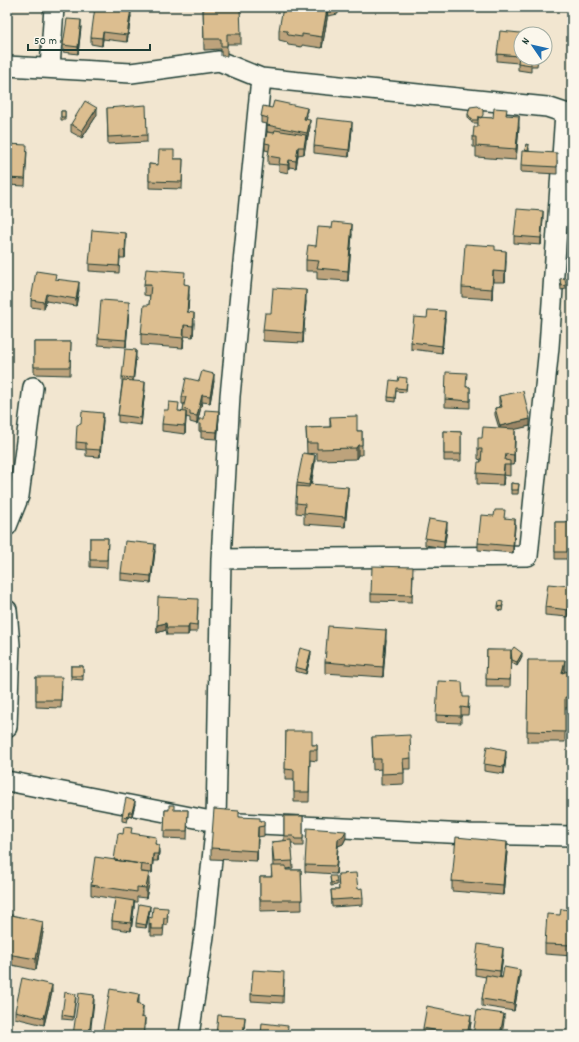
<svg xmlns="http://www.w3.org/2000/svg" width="579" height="1042" viewBox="0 0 579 1042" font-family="Dekko,sans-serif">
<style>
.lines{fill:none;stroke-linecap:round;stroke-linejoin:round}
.street-casing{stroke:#1f3d34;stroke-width:22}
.street{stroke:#fbf7ec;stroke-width:19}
.wall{fill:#bda37c;stroke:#1f3d34}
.shaded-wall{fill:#9a8565;stroke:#1f3d34}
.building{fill:#dcbe90;stroke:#1f3d34}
</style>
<rect width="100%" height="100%" fill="#f2e6d0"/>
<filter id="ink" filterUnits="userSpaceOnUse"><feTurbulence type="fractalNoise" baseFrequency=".025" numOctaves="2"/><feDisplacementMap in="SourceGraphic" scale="8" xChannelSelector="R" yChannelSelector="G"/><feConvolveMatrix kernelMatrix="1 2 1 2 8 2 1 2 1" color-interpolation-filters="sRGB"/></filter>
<g filter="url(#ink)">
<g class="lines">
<!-- street casing -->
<g class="street-casing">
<path id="street" d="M7,66L131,73L219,61L261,78L547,107L565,113L572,120
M50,68L54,7
M7,526L19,496L33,387
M221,559L528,556L549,347L565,113
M7,610L10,645L7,727
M7,781L216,822L469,834L572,836
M189,1035L204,936L216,822L221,559L230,396L261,78"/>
</g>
<!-- street -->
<use href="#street" class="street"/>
</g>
<!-- wall -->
<path class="wall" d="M203,7L241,34V44H227V56H221V49L204,50Z
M327,7H338V14L328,16L327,11V19L322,48L302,45V47L288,45L287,42L279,40V30L327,9Z
M131,16L127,42L103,39L102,46L91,44V37Z
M81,27L78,54L63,52V45Z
M497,54L538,58L537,66H531V72L518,70V63L497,61Z
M107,108L147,135V142L108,144Z
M61,111H65V120H61Z
M468,114L483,118H493L507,115L519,127L516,160L476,157V147H473V137L478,127V123H472L468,117Z
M97,115L82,138L71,132V124Z
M307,115L306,119L310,127L307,140H306L304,154L298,155L296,168L289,167L288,173L279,171V165L268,164V156L269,151L265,150V143L273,133L267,132V124L261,123V116Z
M352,129L349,157L314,153V146Z
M7,144L27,152L25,186L7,185Z
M526,144L529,148V151L557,160V174L521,172V165L525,151Z
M174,159H183L182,189L149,188V164L158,165Z
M543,218L541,245L514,243V236Z
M332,228L352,234L348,281L317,279V271H306V260L316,246Z
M126,240L125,258H120L119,273L89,271V264Z
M495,250L506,261L505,282H493L492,299L462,297V287Z
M56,279L79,290L76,306L46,301L44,309L31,307V300Z
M560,279L566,285V289L561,290Z
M185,284L189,295L188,312L194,323L193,337L184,336L183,348L141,345V334L149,305L150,296L144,295V285Z
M306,301L303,343L263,341V330L271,313Z
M129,309L126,347L98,345V338Z
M427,318L445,319L442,353L411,349V342Z
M34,342H71L70,375L34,374Z
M136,357L133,381L145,390L141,425L118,422V415L122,384V377Z
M199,381H214L210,403L202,402L197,424L190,422V418L186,417L185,434L162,431V424L179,411L183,412L184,404H182V397Z
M398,381L407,382L406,392L396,391L395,402L388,401V397Z
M466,387H470V408L445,407V399Z
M499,396L530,426L514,429L515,440L514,465H510V476L504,475L503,485L477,484V473L481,460L478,459V449L482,438L499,428L495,415V408L500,407L499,404Z
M330,417L357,431H362V455H358L356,459L317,460V453L307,454L306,428L330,427Z
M219,418L217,439L201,438V432L199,431V424L204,419Z
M103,420L100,457L86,456V450L76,449V442Z
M444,431L461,432V461H444Z
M315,462L311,484L348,498L345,527L304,524V514L296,513V503L297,483Z
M511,483L519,484L518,494H511Z
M505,518L515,526L513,553L478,550V543Z
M555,522H572V559H555Z
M447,529L444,548L425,545V538Z
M90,538H108L107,568L90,567Z
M155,551L151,583L121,580V573Z
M413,574L412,602L371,601V594Z
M571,594L568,617L545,615V607Z
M503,605L502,611L498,610V606Z
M198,607L197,632H189L188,635H167L166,630L157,633V625Z
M386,640L383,677L325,673V662Z
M487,650L511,651L522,656L517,666L512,663L511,655L510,687H486Z
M311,655L306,674L295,671V667Z
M528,660L565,670V673L572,670V708H565V742H527Z
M71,666H83V680L71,679Z
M36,677L62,685L61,708L36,707Z
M463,697L469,704L468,715H461V723L436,722V715Z
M286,731L312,745H317V761L310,760L309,802H294V780H285Z
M372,737L411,758V769H404V784L381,785V769L373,770Z
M506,757L504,774L484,771V764Z
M135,804L132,816L129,815L127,822L122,821V817Z
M165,810H188L187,839L164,838Z
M284,816H303V846H295L293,843H291L293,868L286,869V870H301L302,910L260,911V877H271L273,866L272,842L284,841Z
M239,817L260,821H264V836L258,837L257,861L211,859V848Z
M123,834H132L156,844L159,852L158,861H153L152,873L142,872L149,884L146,898L137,897V902H134V908L131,931L112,928V921L115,899L91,895V885L114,860Z
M346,838L343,844L338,846L336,874L305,872V865Z
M507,852L503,895L452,891V881Z
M338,874L358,889L363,898V905L332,907L331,890H339Z
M330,876L337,882V885L331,886Z
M150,910L146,928L136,927V923Z
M572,910V956L545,954V944L560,915Z
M7,914L43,932L36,970L7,964Z
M168,915L167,925H164L163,936H151V931L149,932L152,918Z
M503,955L500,977H520L514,1011L482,1006V999L486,977L475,975V968Z
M284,979L283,1003L251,1001V994Z
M52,992L44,1025L15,1018V1011Z
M76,998L73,1020L62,1019V1015Z
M471,1022L469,1035H423V1028Z"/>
<!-- shaded-wall -->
<path class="shaded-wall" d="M131,9V16L127,42V35Z
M327,9V19L322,48V37Z
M81,20V27L78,54V47Z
M103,32V39L102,46V38Z
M97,108V115L82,138V131Z
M307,108V115L304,126V119Z
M519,116V127L516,160V149Z
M310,120V127L307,140V133Z
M352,122V129L349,157V150Z
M306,135V143L304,154V147Z
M298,147V155L296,168V161Z
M289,160V167L288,173V165Z
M543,211V218L541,245V238Z
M352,224V234L348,281V271Z
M126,233V240L125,258V251Z
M506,251V261L505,282V272Z
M493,271V282L492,299V289Z
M79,282V290L76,306V299Z
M189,285V295L187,323V312Z
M306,290V301L303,343V333Z
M46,294V301L44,309V302Z
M129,302V309L126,347V340Z
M445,311V319L442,353V346Z
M194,313V323L193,337V326Z
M184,325V336L183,348V338Z
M136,350V357L133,385V378Z
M214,374V381L210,403V396Z
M145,382V390L141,425V418Z
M202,395V402L197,424V416Z
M219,411V418L217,439V432Z
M186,412V419L185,434V426Z
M103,413V420L100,457V450Z
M530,419V426L500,433V426Z
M515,429V440L514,465V455Z
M358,445V455L356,459V448Z
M315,455V462L310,492V485Z
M504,465V475L503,485V475Z
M348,487V498L345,527V517Z
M515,519V526L513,553V546Z
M447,522V529L444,548V541Z
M155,544V551L151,583V576Z
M571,586V594L568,617V610Z
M166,623V630L157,633V625Z
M189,624V632L188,635V628Z
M386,630V640L383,677V667Z
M311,651V655L306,674V670Z
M522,653V656L517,666V662Z
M565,660V670L562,684V673Z
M506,750V757L504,774V767Z
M135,801V804L132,816V812Z
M258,827V837L257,861V851Z
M346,831V838L343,844L338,846L336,874L338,839Z
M507,842V852L503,895V885Z
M159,845V852L158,861V854Z
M153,854V861L152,873V866Z
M149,873V884L146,898V888Z
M134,901V908L131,931V923Z
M150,906V910L146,928V925Z
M43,922V932L36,970V959Z
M151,924V931L149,932V925Z
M503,948V955L500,979V971Z
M520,970V977L514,1011V1004Z
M52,985V992L44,1025V1018Z
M139,994V1004L137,1015V1004Z
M94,995V1002L90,1035H89Z
M143,1006V1016L141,1028V1017Z
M504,1014V1021L502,1035H500Z
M471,1015V1022L469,1035H467Z
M245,1017L244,1035H243Z
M145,1018V1028L144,1035H143Z"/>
<!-- building -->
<path class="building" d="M95,7H119L131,9L127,35L103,32L102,38L91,37Z
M203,7H240L241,34H227V46H221V39H204Z
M283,7H316L327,9L322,37L302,34V37L288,35L287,31L279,30Z
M327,7H338L328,8Z
M67,19L81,20L78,47L63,45Z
M500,31L530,34H521V58H537V59H531V65L518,63L519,56L497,54Z
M85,101L97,108L82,131L71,124Z
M274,101L307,108L304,119L310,120L307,133L267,125L268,118L261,116L263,106L272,108Z
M146,105L147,135L108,137L107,108Z
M478,106L483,110V115L481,118L478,117V120H472L468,114L470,107Z
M494,108L507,109L506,115L519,116L516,149L476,146V137H473L474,127H478V117L493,118Z
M61,111H65V117H61Z
M317,118L352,122L349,150L314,146Z
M275,130L306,135L304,147H298L296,161L289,160L288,165L279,164L280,158L268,156L270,144L265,143L267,132L274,133Z
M7,144L27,145L25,179L7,178Z
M526,144L529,145L528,151L525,150Z
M159,150H174V159H183L182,182L149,181V164L158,165Z
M522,151L557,153V167L521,165Z
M517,209L543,211L541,238L514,236Z
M333,222L352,224L348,271L317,268L319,261L306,260L308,245L316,246L318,227L332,228Z
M92,230L126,233L125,251L120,250L119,266L89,264Z
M465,244L495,246V250L506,251L505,272L493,271L492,289L462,287Z
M146,269L185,272L184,284L189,285L187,312L194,313L193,326L184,325L183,338L141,334L144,305H149L151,285H144Z
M36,271L56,274L55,279L79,282L76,299L46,294L44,302L31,300Z
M565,278L566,285L561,286L560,279Z
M273,288L306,290L303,333L263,330L265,313H271Z
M101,300L129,302L126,340L98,338Z
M428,310L445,311L442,346L411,342L414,317L427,318Z
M34,342H71L70,367H34Z
M125,349L136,350L133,378L122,377Z
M202,371L214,374L210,396L202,395L197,416L190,415V411L183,409L186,397H182L186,378L199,381Z
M446,372L467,373L466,387H470V401L445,399Z
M399,377L407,378L406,389L396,388L395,398L388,397L390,380L398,381Z
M123,380L145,382L141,418L118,415Z
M523,391L530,419L500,426L495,408L502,407L499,396Z
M169,402L179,403L178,411L186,412L185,426L162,424L164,410H168Z
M205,410L219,411L217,432L201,431V424H199V419H204Z
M82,411L103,413L100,450L86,449V443L76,442L77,425L81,424Z
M357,416V431H362V445H358L356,448L317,449V443H307L306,428L331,427L330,417Z
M483,427L515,429L514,455L506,454L505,460L510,461V465H504L503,475L477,473L478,462H481L482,449H478V438H482Z
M444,431L461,432V454H444Z
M303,453L315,455L309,485L297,483Z
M511,483L519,484L518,490H511Z
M310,484L348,487L345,517L304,513L305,504L296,503L297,486L309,487Z
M495,510H505L504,518L515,519L513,546L478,543L481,515L494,516Z
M429,519L447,522L444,541L425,538Z
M555,522H572V552H555Z
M90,538H108L107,560H90Z
M125,541L155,544L151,576L121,573Z
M372,566L413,567L412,595L371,594Z
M548,584L571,586L568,610L545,607Z
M158,597L198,599L197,625L189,624L188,628H167L166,623L157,625Z
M499,601L503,602L502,607L498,606Z
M328,626L386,630L383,667L325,662Z
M514,647L522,653L517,662L512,660L511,651Z
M300,648L311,651L306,670L295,667Z
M487,650H511L510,680L486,679Z
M528,660H565L562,673L572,670V698L565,697V732L527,731Z
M71,666H83V676H71Z
M36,677H62L61,700H36Z
M438,681L462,682L463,697H469L468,708L461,707V716L436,715Z
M286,731H312V745H317V750H310L309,792H294V770L285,769Z
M410,735L411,758L403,759L404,773L381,774V759H373L372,737Z
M487,746L506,750L504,767L484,764Z
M126,798L135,801L132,812H129L127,818L122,817Z
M169,805H174V810H188L187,831H164L165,810H169Z
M214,809L239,811V817L260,818V821H264V826L258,827L257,851L211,848Z
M284,816H303V839H295L293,836H284Z
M124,827L132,828L131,833L156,837L155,844L159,845L158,854H153L152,866L114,860L118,833L123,834Z
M307,828L346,831L343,836L338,839L336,866L305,865Z
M456,837L507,842L503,885L452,881Z
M291,840L293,861L274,862L272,842Z
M95,857L142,864L141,872L149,873L146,888L137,887V892L91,885Z
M271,866H286V870H301L302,900H260V877H272Z
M356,873L358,889L362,888L363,898L332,900L331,890H339L338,874Z
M330,876H336L337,882L331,883Z
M115,898L134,901L131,923L112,921Z
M139,904L150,906L146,925L136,923Z
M153,907L168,908L167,918H164L163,929H151V924L149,925V917L152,918Z
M561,909L572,910V945L545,944L547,914L560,915Z
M7,914L43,922L36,959L7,954Z
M478,944L503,948L500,971L475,968Z
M504,967L520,970L514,1004L482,999L486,975L502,978Z
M253,970L284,972L283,996L251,994Z
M22,978L52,985L44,1018L15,1011Z
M110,989L139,994L137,1004L143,1006L141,1017L145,1018L143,1035H102Z
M65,992L76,994L73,1017L62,1015Z
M79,993L94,995L89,1035H73Z
M427,1006L471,1015L467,1035H460L423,1028Z
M477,1010L504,1014L500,1035H473Z
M218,1015L245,1017L243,1035H216Z
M262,1023L288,1026L287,1035H261Z"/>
</g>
<!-- margin -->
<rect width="579" height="1042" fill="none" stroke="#fbf7ec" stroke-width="24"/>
<rect x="12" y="12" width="555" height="1018" fill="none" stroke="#1f3d34" stroke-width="1.5" filter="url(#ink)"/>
<!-- north arrow -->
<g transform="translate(533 46) rotate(304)"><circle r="19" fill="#fbf7ec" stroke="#a3ada2"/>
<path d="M0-3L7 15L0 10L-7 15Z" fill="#1f6fb2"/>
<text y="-6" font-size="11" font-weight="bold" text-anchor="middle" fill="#1f3d34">N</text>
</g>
<!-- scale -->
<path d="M28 44v6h122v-6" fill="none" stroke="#1f3d34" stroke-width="2"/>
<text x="34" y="44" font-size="12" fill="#1f3d34" stroke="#fbf7ec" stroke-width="3" paint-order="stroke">50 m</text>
</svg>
